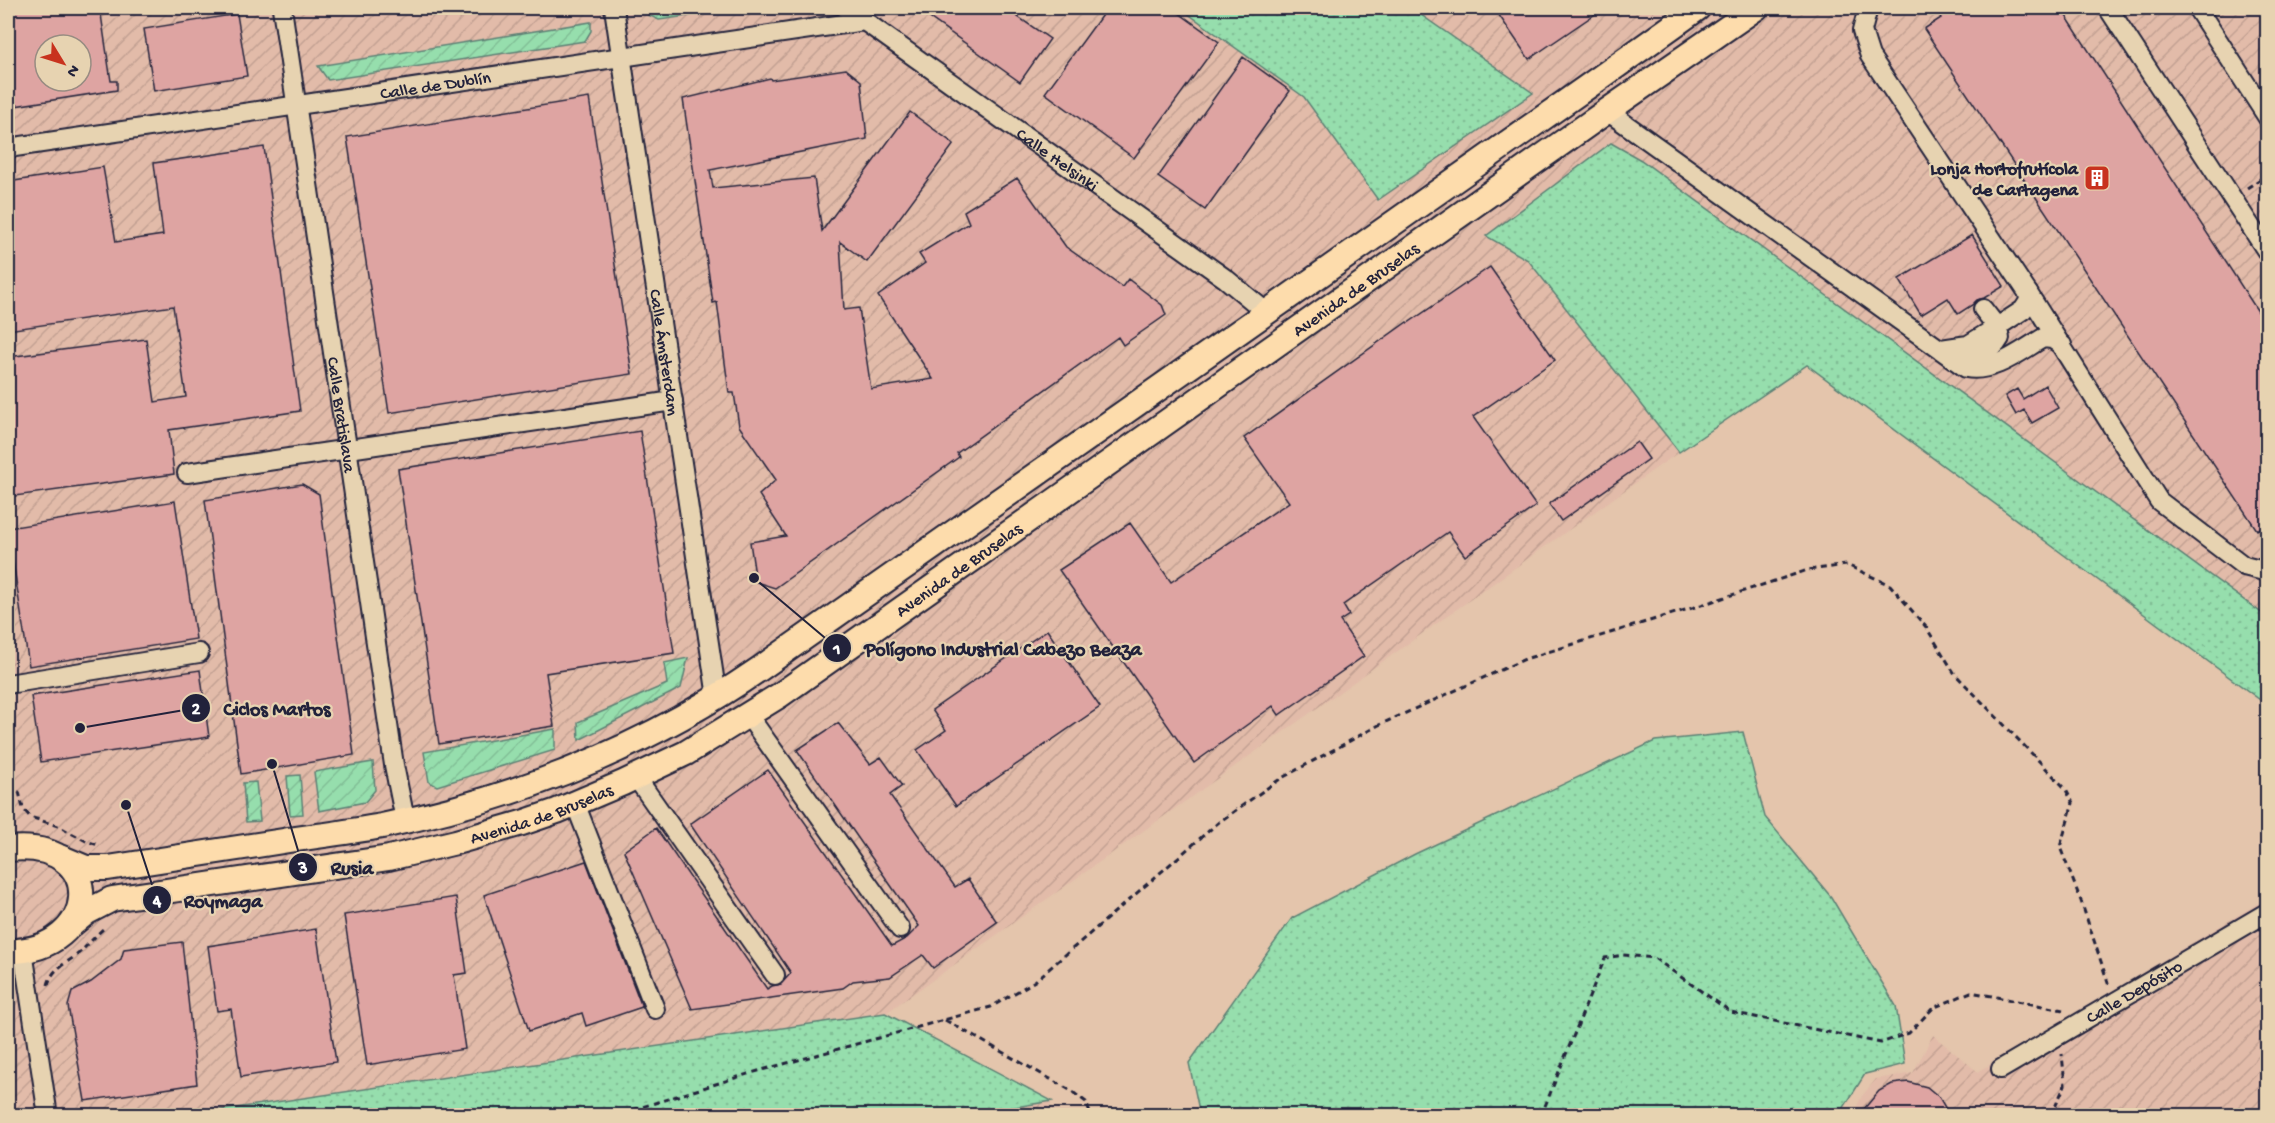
<svg xmlns="http://www.w3.org/2000/svg" width="2275" height="1123" viewBox="0 0 2275 1123" font-family="'Gochi Hand',sans-serif">
<style>
.industrial{fill:url(#industrial-furrows);fill-rule:evenodd}
.grass{fill:url(#grass-dots);stroke:#5c8074;stroke-width:1.5}
.garden{fill:url(#garden-furrows);stroke:#5c8074;stroke-width:1.5}
.building{fill:#dea4a2;stroke:#22223b;stroke-width:1.5;fill-rule:evenodd}
.lines{fill:none;stroke-linecap:round;stroke-linejoin:round}
.minor-casing{stroke:#22223b;stroke-width:22}
.major-casing{stroke:#22223b;stroke-width:28}
.path{stroke:#22223b;stroke-width:3;stroke-dasharray:6 4.5;stroke-linecap:butt}
.minor{stroke:#e7d3b1;stroke-width:18}
.major{stroke:#fddcac;stroke-width:24}
.labels{text-anchor:middle;stroke-width:4.5;stroke-linejoin:round;paint-order:stroke}
.street-label{font-size:18px;fill:#22223b;stroke:#e7d3b1}
.poi-label{font-size:18px;font-weight:bold;fill:#22223b;stroke:#e7d3b1;text-anchor:end}
.leader{fill:none;stroke:#22223b;stroke-width:2}
.callout-dot{fill:#22223b;stroke:#e7d3b1;stroke-width:2}
.mark-label{font-size:18px;text-anchor:middle;font-weight:bold;fill:#fff}
.callout-label{font-size:20px;text-anchor:middle;font-weight:bold;fill:#22223b;stroke:#e7d3b1;stroke-width:4.5;stroke-linejoin:round;paint-order:stroke}
</style>
<defs>
<pattern id="industrial-furrows" width="10" height="10" patternUnits="userSpaceOnUse" patternTransform="scale(1.5)"><rect width="10" height="10" fill="#e2bba9"/><path d="M-1 1l2-2M0 10L10 0M9 11l2-2" fill="none" stroke="#c2a092"/></pattern>
<pattern id="grass-dots" width="8" height="8" patternUnits="userSpaceOnUse" patternTransform="scale(1.5)"><rect width="8" height="8" fill="#96dead"/><path d="M2 2h.1M6 6h.1" fill="none" stroke="#81be96" stroke-width="1.8" stroke-linecap="round"/></pattern>
<pattern id="garden-furrows" width="10" height="10" patternUnits="userSpaceOnUse" patternTransform="scale(1.5)"><rect width="10" height="10" fill="#96dead"/><path d="M-1 1l2-2M0 10L10 0M9 11l2-2" fill="none" stroke="#81be96"/></pattern>
</defs>
<rect width="100%" height="100%" fill="#e4c5ac"/>
<filter id="ink" filterUnits="userSpaceOnUse"><feTurbulence type="fractalNoise" baseFrequency=".0167" numOctaves="2"/><feDisplacementMap in="SourceGraphic" scale="12" xChannelSelector="R" yChannelSelector="G"/><feConvolveMatrix kernelMatrix="1 2 1 2 8 2 1 2 1" color-interpolation-filters="sRGB"/></filter>
<g filter="url(#ink)">
<!-- industrial -->
<path class="industrial" d="M8,8H2267V705L1807,365L1679,452L886,1013L1052,1101L1047,1115H8ZM45,45H81V81H45Z
M2267,898V1115L1852,1116L1862,1096L1876,1079L1913,1073L1933,1035L1978,1072Z"/>
<!-- grass -->
<path class="grass" d="M1180,8H1411L1533,93L1378,200L1304,97Z
M1611,143L1641,160L2267,617V705L1807,365L1679,452L1528,260L1486,236Z
M1743,732L1765,817L1831,897L1896,1006L1905,1064L1865,1074L1843,1109L1842,1115H1200L1189,1063L1292,918L1415,854L1655,741Z
M885,1013L1052,1101L960,1116L187,1115Z"/>
<!-- garden -->
<path class="garden" d="M645,8H743L659,20L646,14Z
M591,22V31L585,41L328,80L318,66Z
M688,658L681,688L579,740L578,722L667,684L664,663Z
M555,729V750L437,786L429,782L424,752Z
M373,762L375,790L365,802L319,811L314,772Z
M300,775L303,814L290,815L287,776Z
M256,782L260,821L246,822L243,783Z"/>
<!-- building -->
<path class="building" d="M8,8H100L111,81H117V90L8,107ZM45,45H81V81H45Z
M933,8H1005L1050,39L1020,82L927,16Z
M1107,8H1172L1219,42L1134,158L1045,93Z
M1494,8H1604L1529,59Z
M1935,8H2061L2268,327V524L2257,530L1924,29L1941,18Z
M237,14L247,76L154,91L144,29Z
M1243,57L1290,91L1205,210L1158,177Z
M846,69L861,81L867,139L710,170L713,188L814,178L822,231L910,112L954,144L867,262L840,242L844,310L859,308L871,389L933,379L878,296L925,263L919,254L969,223L964,211L1017,178L1066,247L1122,287L1128,279L1162,305L1166,315L1123,345L1118,337L957,453L959,457L775,588L756,582L750,542L786,536L759,495L776,480L739,426L734,393H729L717,302L713,303L683,99L770,78L771,80Z
M589,98L632,374L389,413L347,137Z
M264,147L300,411L169,430L174,474L8,497V357L146,339L155,402L186,397L173,306L8,330V182L103,167L116,242L163,235L154,163Z
M1972,235L2004,286L1984,298L1977,300L1972,305L1958,314L1948,298L1921,315L1899,279Z
M1490,267L1555,360L1473,417L1536,506L1465,556L1448,532L1343,605L1349,615L1340,621L1364,656L1279,715L1273,706L1194,763L1059,570L1130,523L1171,582L1289,502L1244,438L1407,322L1408,323Z
M2045,385L2058,408L2032,423L2024,410L2016,415L2005,396L2017,389L2023,399Z
M640,431L674,653L546,673L554,726L439,744L398,469Z
M1637,442L1649,459L1561,521L1549,504Z
M302,484L319,494L354,755L241,774L205,500Z
M175,501L196,639L29,666L8,528Z
M1047,630L1100,707L956,806L917,750L946,730L932,710Z
M200,670L209,737L41,762L31,696Z
M838,723L870,764L881,757L902,786L890,795L955,887L968,879L997,922L933,968L923,955L890,977L853,981L843,988L692,1009L624,851L656,828L767,989L772,986L781,984L791,973L690,824L768,770L892,946L907,938L919,926L797,750Z
M586,861L642,1007L586,1026L582,1013L529,1031L484,895Z
M456,897L467,973L454,975L465,1049L367,1065L344,915Z
M316,929L336,1062L241,1077L231,1009L217,1011L208,946Z
M182,942L197,1084L85,1101L68,1006L72,992L91,982L121,959L124,949Z
M1908,1082L1927,1087L1939,1097L1950,1116H1858L1879,1091L1892,1084Z"/>
<g class="lines">
<!-- minor casing -->
<g class="minor-casing">
<g id="minor">
<path id="s1" d="M282,8L394,765L405,820"/>
<path id="s2" d="M614,8L717,697"/>
<path id="s3" d="M846,8L1226,279L1266,312"/>
<path d="M1868,8L1862,31L1870,56L2028,293L2159,501L2244,566L2268,572"/>
<path d="M2108,8L2268,253"/>
<path d="M2197,8L2268,118"/>
<path d="M1607,111L1966,368C1994,373 2019,352 2043,338L2052,339L2062,345"/>
<path id="s4" d="M8,148L864,21"/>
<path d="M1941,349L1968,345L1997,327L2023,310L2029,301L2028,293"/>
<path d="M1953,358C1971,359 1991,355 2000,338L1997,327L1983,309"/>
<path d="M187,473L673,401"/>
<path d="M8,684L199,653"/>
<path d="M748,715L900,929"/>
<path d="M636,777L775,975"/>
<path d="M575,803L655,1009"/>
<path d="M23,951L48,1116"/>
<path id="s5" d="M2001,1069L2268,912"/>
</g>
</g>
<!-- major casing -->
<g class="major-casing">
<g id="major">
<path d="M8,849C111,838 100,953 8,951"/>
<path d="M62,858L86,868H108C166,859 225,850 283,841C316,836 349,832 382,826C517,798 647,747 761,668L1587,87L1698,8"/>
<path id="s6" d="M70,926L87,912L112,899L389,858L456,842L522,823L557,811L623,783L686,753L780,695L1607,111L1756,8"/>
</g>
</g>
<!-- path -->
<path class="path" d="M2247,188L2268,174
M8,794L19,792L23,808L30,817L58,826L86,841L98,845
M48,985C52,968 66,964 78,954C87,946 94,937 103,929
M945,1020L1070,1090L1086,1102L1091,1116
M613,1116L751,1073L991,1007L1035,981L1219,822L1280,779L1379,725L1525,659L1692,608L1808,570L1847,565L1890,585L1926,627L1955,674L2065,788L2073,803L2060,847L2081,901L2109,986
M1541,1116L1605,958L1623,955L1654,958L1731,1012L1881,1043L1909,1033L1933,1008L1971,992L2063,1010
M2051,1116L2065,1085L2062,1054"/>
<!-- minor -->
<use href="#minor" class="minor"/>
<!-- major -->
<use href="#major" class="major"/>
</g>
</g>
<!-- icons -->
<defs>
<g id="building-square" transform="scale(1.35)"><rect x="-9" y="-9" width="18" height="18" rx="4" fill="#c8321e" stroke="#e7d3b1"/><path d="M-4-6H4V6H1V3H-1V6H-4ZM-2.5-4.3h1.7v1.8h-1.7ZM.8-4.3h1.7v1.8H.8ZM-2.5-1h1.7V.8h-1.7ZM.8-1h1.7V.8H.8Z" fill="#fff"/></g>
</defs>
<g fill-rule="evenodd">
<use href="#building-square" x="2097" y="178"/>
</g>
<g class="labels">
<!-- street labels -->
<g class="street-label">
<text dy="6" stroke="none"><textPath href="#s4" startOffset="432">Calle de Dublín</textPath></text>
<text dy="6" stroke="none"><textPath href="#s3" startOffset="260">Calle Helsinki</textPath></text>
<text dy="6" stroke="none"><textPath href="#s6" startOffset="1461">Avenida de Bruselas</textPath></text>
<text dy="6" stroke="none"><textPath href="#s2" startOffset="348">Calle Ámsterdam</textPath></text>
<text dy="6" stroke="none"><textPath href="#s1" startOffset="411">Calle Bratislava</textPath></text>
<text dy="6" stroke="none"><textPath href="#s6" startOffset="975">Avenida de Bruselas</textPath></text>
<text dy="6" stroke="none"><textPath href="#s6" startOffset="489">Avenida de Bruselas</textPath></text>
<text dy="6" stroke="none"><textPath href="#s5" startOffset="154">Calle Depósito</textPath></text>
</g>
<!-- poi labels -->
<g class="poi-label">
<text x="2078" y="174">Lonja Hortofrutícola<tspan x="2078" dy="21">de Cartagena</tspan></text>
</g>
</g>
<!-- callouts -->
<path class="leader" d="M754 578L837 648M80 728L196 708M272 764L303 867M126 805L157 900"/>
<g class="callout-dot">
<circle cx="754" cy="578" r="6"/>
<circle cx="80" cy="728" r="6"/>
<circle cx="272" cy="764" r="6"/>
<circle cx="126" cy="805" r="6"/>
<circle cx="837" cy="648" r="15"/>
<circle cx="196" cy="708" r="15"/>
<circle cx="303" cy="867" r="15"/>
<circle cx="157" cy="900" r="15"/>
</g>
<g class="mark-label">
<text x="837" y="654">1</text>
<text x="196" y="714">2</text>
<text x="303" y="873">3</text>
<text x="157" y="906">4</text>
</g>
<g class="callout-label">
<text x="1003" y="655">Polígono Industrial Cabezo Beaza</text>
<text x="277" y="715">Ciclos Martos</text>
<text x="352" y="874">Rusia</text>
<text x="223" y="907">Roymaga</text>
</g>
<!-- margin -->
<rect width="2275" height="1123" fill="none" stroke="#e7d3b1" stroke-width="30"/>
<rect x="15" y="15" width="2245" height="1093" fill="none" stroke="#22223b" stroke-width="2" filter="url(#ink)"/>
<!-- north arrow -->
<g transform="translate(63 63) rotate(128)"><circle r="28" fill="#e7d3b1" stroke="#988c82" stroke-width="1.5"/>
<path d="M0-4.5L10 22L0 15L-10 22Z" fill="#c8321e"/>
<text y="-9" font-size="16" font-weight="bold" text-anchor="middle" fill="#22223b">N</text>
</g>
</svg>
